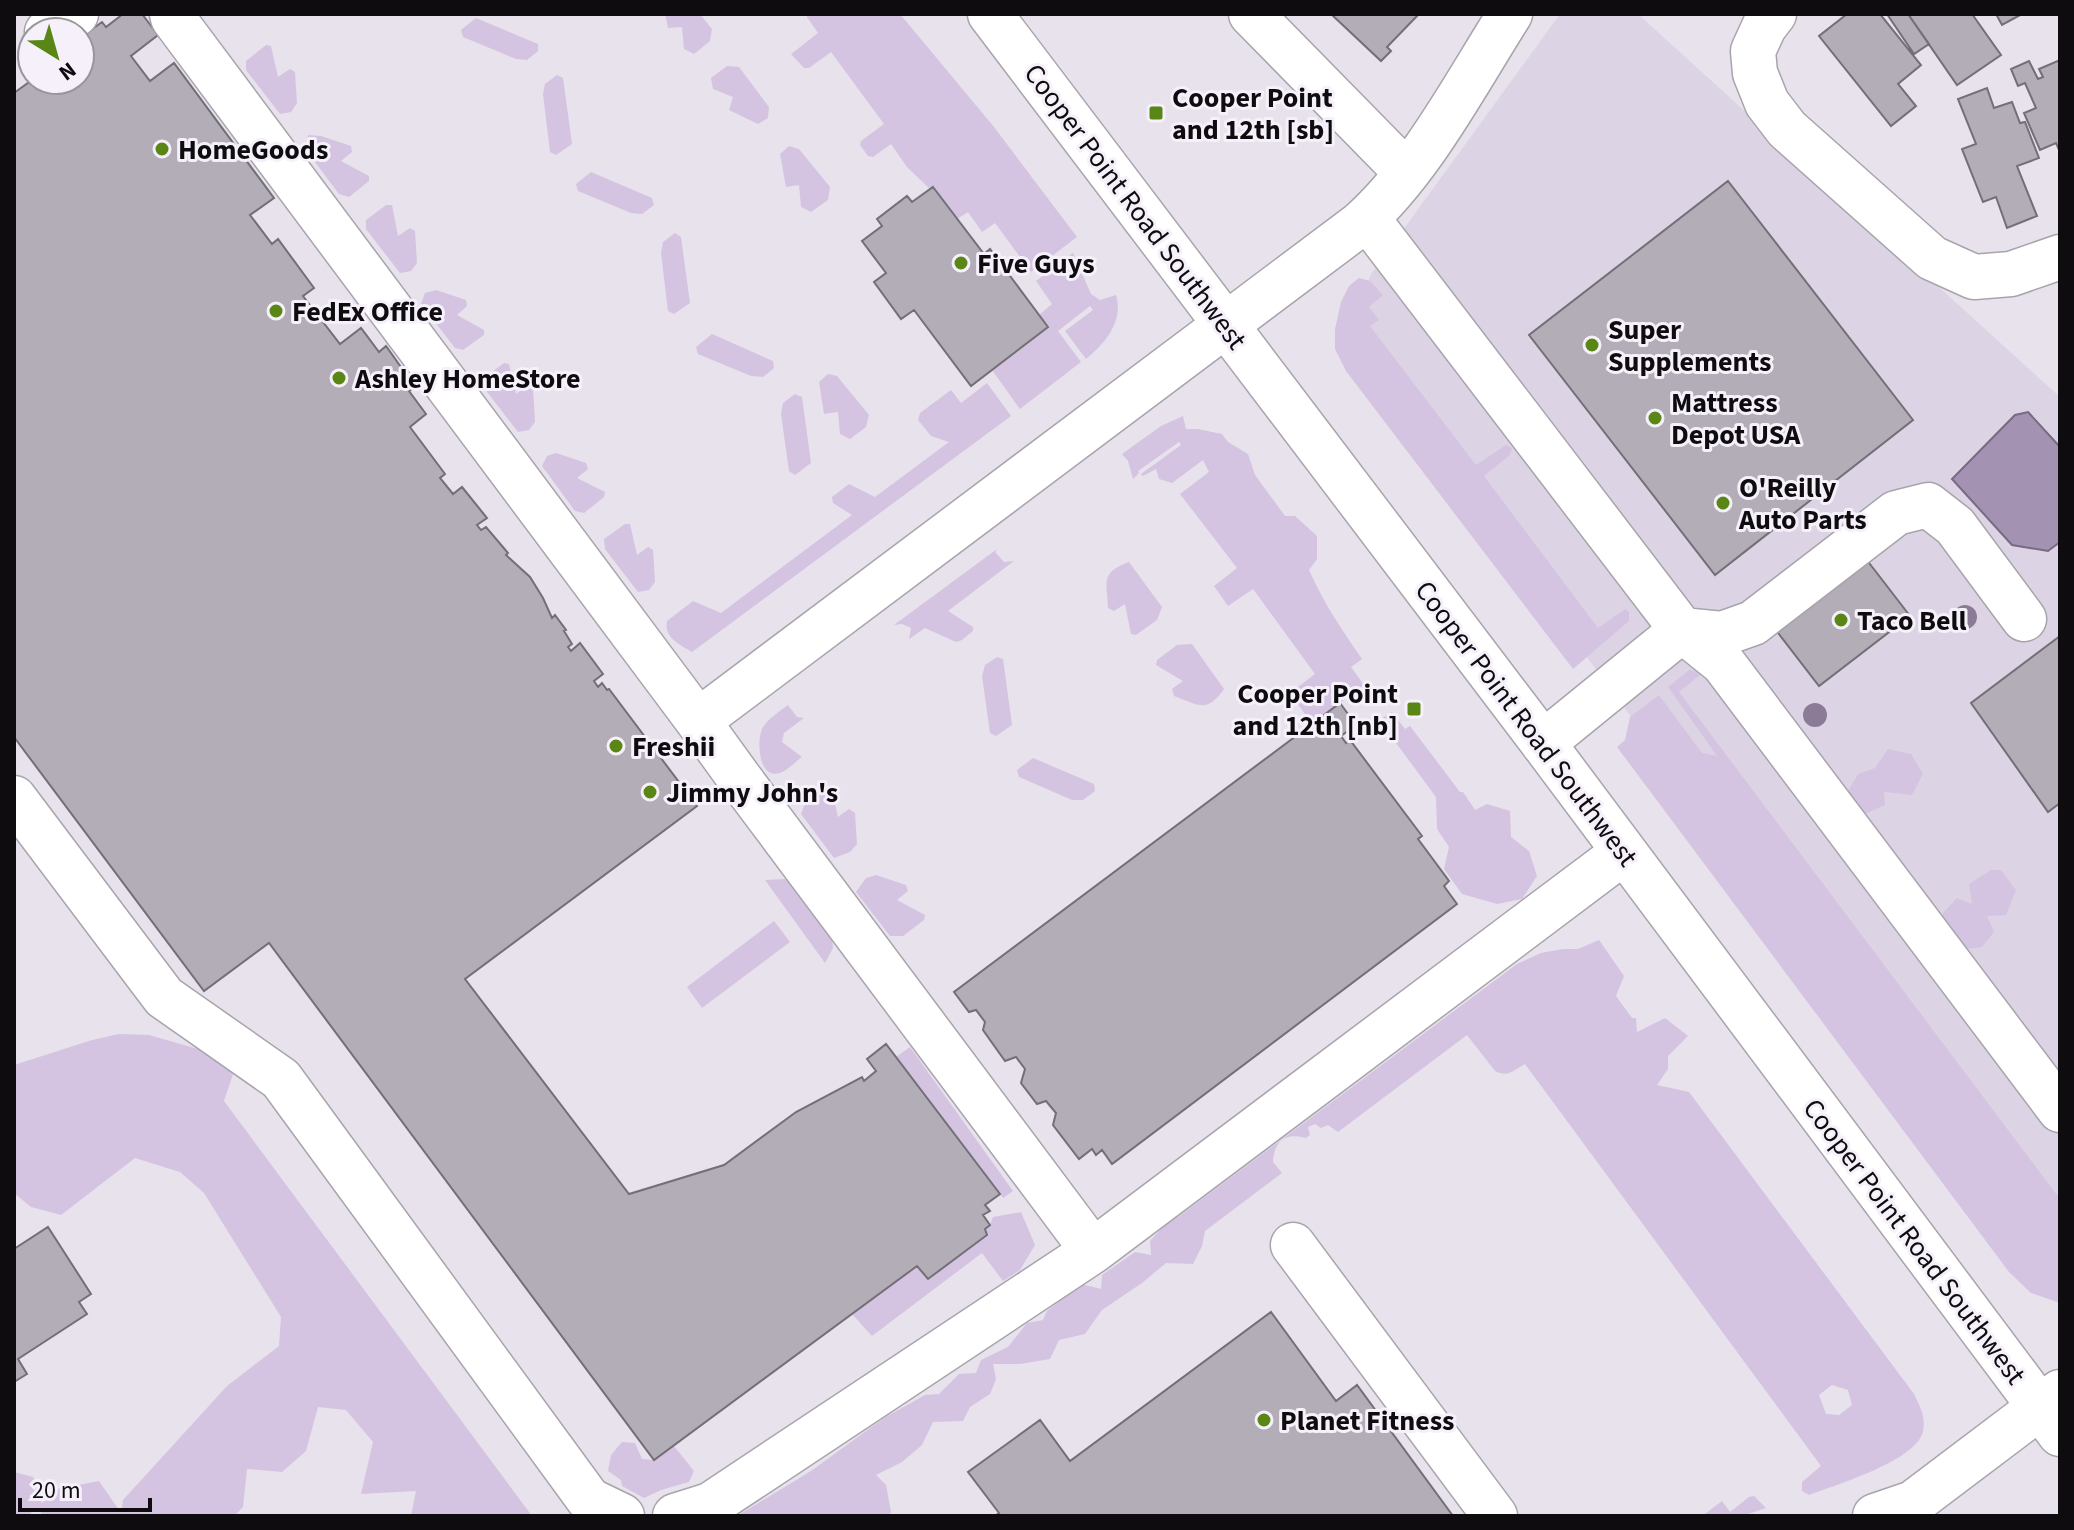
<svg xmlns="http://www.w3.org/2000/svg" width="2074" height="1530" viewBox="0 0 2074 1530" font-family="'Source Sans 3',sans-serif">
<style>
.built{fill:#dcd4e4}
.green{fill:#d4c4e1;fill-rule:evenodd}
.water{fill:#a492b2;stroke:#776a81;stroke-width:2}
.building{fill:#b2adb6;stroke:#736f77;stroke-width:2}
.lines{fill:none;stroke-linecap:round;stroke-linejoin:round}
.minor-casing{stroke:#a8a4ac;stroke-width:47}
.major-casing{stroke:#a8a4ac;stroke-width:47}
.minor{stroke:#fff;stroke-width:44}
.major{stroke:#fff;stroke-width:44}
.tree{fill:#8b7b97}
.poi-dot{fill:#598614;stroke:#f5f0f9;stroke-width:3}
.labels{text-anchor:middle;stroke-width:6;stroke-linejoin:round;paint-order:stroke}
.poi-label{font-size:28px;font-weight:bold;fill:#0e0c0f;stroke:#f5f0f9;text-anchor:start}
.street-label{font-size:28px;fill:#0e0c0f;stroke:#f5f0f9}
</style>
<rect width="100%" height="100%" fill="#e7e2ec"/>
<!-- built -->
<path class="built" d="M1560,14H1638L2060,397V1295L1348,335L1371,274Z"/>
<!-- green -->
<path class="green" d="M665,14H700L712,29L710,41L694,54L684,49L682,27L668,28Z
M807,14H900L994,127L1077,237L1031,272L995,223L982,232L968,212L957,219L933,187L930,189L907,167L891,144L873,157L868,156L860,145L861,141L884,124L831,52L809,68H804L791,54L818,33L807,17Z
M476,18L538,44V51L527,60L516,59L463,37L461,30Z
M266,45L271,46L278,77L290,69L295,72L297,103L291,112L280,114L246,70V61Z
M727,66L739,67L769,107L768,118L758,124L729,110L733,97L713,89L711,78Z
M557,75L563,78L572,144L556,155L550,152L543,94L545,84Z
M308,135L321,136L351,146L352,152L341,161L369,176V181L349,197L339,194L306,150Z
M789,146L799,149L830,187L828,200L811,212L801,207L799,185L786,187L780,154Z
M591,172L652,198L654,205L642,214L631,213L578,191L576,184Z
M386,205H392L398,236L410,228L415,231L417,263L411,271L400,273L366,229V220Z
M675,233L681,237L690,303L674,314L668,311L661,253L663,242Z
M1073,253L1091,294L1100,300L1116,295C1124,321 1105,344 1086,359L1065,331L1093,310L1090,306L1058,331L1081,362L1020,409L992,370L1048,327L1039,315L1052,304L1036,281Z
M1359,278L1370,281L1383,295L1369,307L1379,320L1370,326L1476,465L1506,445L1512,448L1510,455L1484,476L1598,628L1625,609L1629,612V621L1573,669L1346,371L1335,349V329L1341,302L1349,286Z
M436,290L466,300L467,306L457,315L484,330V335L463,350L455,348L421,304L425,293Z
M712,334L773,361L774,368L763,377L751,376L698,354L696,347Z
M504,363L509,364L516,394L527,386L533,389L535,422L529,430L518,432L484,388V378Z
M828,374L837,376L869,415L866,427L850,439L840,434L838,412L824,414L819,382Z
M987,383L1011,416L692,652C679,644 664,638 667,621L693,601L721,613L852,515L833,503L832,497L849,484L875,497L949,442L931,436L918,420L920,413L951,390L961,403Z
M795,394L802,397L811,463L795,475L789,471L781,414L783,403Z
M1183,416L1186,429H1198L1222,434L1228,442L1248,454L1255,475L1285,516H1295L1317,536V559L1309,570C1323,602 1342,630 1362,659L1351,667L1364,685L1316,721H1310L1292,696L1294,690L1315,674L1253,589L1228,606L1214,586L1237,568L1180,494L1209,472L1203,460L1172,483L1159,479L1156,469L1143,476L1141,474L1181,445L1179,442L1138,471L1139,473L1133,479L1128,461L1122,454L1161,426Z
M556,453L586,463L588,469L577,478L605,492L604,497L584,513L575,511L542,466L547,456Z
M625,524H630L637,555L648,547L653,550L655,582L649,590L638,592L605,549L604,539Z
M997,549L995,552L1004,562L1014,561L948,611L973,627V631L962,640L956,642L925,628L909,639L911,628L902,624L894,625Z
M1129,562L1162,607L1157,620L1136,635L1131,634L1125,604L1114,611L1108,608C1107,581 1100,573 1129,562Z
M1192,644L1224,689C1206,714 1199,705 1174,696L1172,689L1183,681L1156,665L1157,660L1177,645Z
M997,657L1003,659L1012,725L996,736L990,733L982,676L985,665Z
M1689,670L1697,671L1700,675L1679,692L2060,1199V1303L2031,1293L2009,1272L1617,747L1625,740L1630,717L1659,695L1702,753L1717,756L1668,687Z
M788,705L797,717L804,718L784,733L782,742L802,757C795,762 788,770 780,773C758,780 756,739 763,727C769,718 780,711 788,705Z
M1392,712L1405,729L1410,726L1460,792H1463L1475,810L1487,804L1510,811L1511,837L1529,851L1537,876L1522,899L1497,904L1462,894L1444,869L1449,847L1437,829L1436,797L1379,720Z
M1888,749L1911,754L1923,774L1912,795L1884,792L1885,805L1865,814L1845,796L1858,774L1875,768Z
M1033,758L1094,784L1095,791L1083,800H1072L1019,777L1017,770Z
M826,786L831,787L838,817L849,809L855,813L857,844L850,852L834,858L801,814L806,801Z
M1991,870H2001L2016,890L2006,915L1987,916L1994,932L1982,947L1959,950L1941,937L1943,913L1957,898L1972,904L1969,884Z
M876,875L906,885L908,891L897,900L925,915L924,920L903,936H890L856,892L866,878Z
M785,879L792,884L832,938L833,948L825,963L765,880Z
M774,921L790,942L702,1008L687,987Z
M1599,940L1624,976L1616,996L1632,1018H1636L1637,1032L1665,1018L1688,1036L1668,1056V1069L1657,1085L1689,1092L1914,1394C1920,1407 1926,1416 1923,1431C1918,1460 1836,1485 1809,1495L1802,1491V1482L1821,1466L1525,1064C1514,1070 1508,1078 1495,1071L1467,1035L1338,1132L1328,1125L1321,1128L1315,1124L1308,1127L1310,1135L1306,1138C1285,1132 1274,1141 1273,1162L1282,1173L1205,1231L1202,1246L1193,1264L1166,1263L1142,1283L1102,1310L1085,1334L1059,1340L1050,1359L1020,1364H993L996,1379L990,1394L970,1407L963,1421L933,1422L922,1445L902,1462L876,1475L886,1485L891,1512L888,1516H737L811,1471L884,1418L925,1395L939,1394L959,1374L976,1373L981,1360L1008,1347L1027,1323L1043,1320L1047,1311L1081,1284L1101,1289L1102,1275L1135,1252L1151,1255L1150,1241L1172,1217H1178L1517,964L1541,953L1563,949H1578ZM1832,1385L1848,1390L1852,1405L1839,1415L1826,1414L1819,1395Z
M119,1034L149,1035L219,1055L233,1074L224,1101L532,1516H411L416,1491L361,1494L373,1442L346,1410L318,1407L306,1451L282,1472L247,1469L243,1507L234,1516H44L36,1508L28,1516H14V1472L33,1477L42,1503L57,1489L99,1481L121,1513L123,1500L227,1386L279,1346L281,1317L204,1193L180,1172L135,1158L61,1215L31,1207L14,1193V1065L92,1040Z
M910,1047L1013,1191L1003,1198L896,1057Z
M1021,1212L1035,1245L1020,1270L1003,1281L982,1253L872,1336L852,1314L917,1266L986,1235L985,1229L990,1225L993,1217Z
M622,1442L635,1443L642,1459L654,1460L674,1446L694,1471L689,1482L661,1490L644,1498L622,1486L621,1480L608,1471L611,1455Z
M1754,1496L1766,1508L1742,1516H1702L1722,1501L1730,1512L1749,1497Z"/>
<!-- water -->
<path class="water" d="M2028,412L2060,447V542L2048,551L2012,545L1952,479L2015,415Z"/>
<!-- building -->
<path class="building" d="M123,14H142L158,35L131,56L150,81L174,63L274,198L250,215L272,244L278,239L314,288L303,296L340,344L361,328L379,352L386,346L415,387L409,391L426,414L410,427L445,474L440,478L453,494L462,487L487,518L477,525L481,530L486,527L508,553L506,555L530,577L543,598L552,618L555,615L566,630L564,631L572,644L568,647L571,651L580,643L603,674L594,681L598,687L602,683L607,690L609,689L697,806L465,979L629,1194L724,1165L796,1112L862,1077L864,1081L876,1071L867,1059L886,1044L1000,1194L985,1205L990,1211L983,1215L990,1225L985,1229L987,1235L928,1279L917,1266L654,1460L269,943L204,991L14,737V93L32,80H80V38L102,22L106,27Z
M1331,14H1419L1387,47L1391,51L1381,61Z
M1847,14H1880L1921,65L1898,84L1916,106L1891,126L1819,36Z
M1887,14H1908L1929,44L1914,54Z
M1908,14H1972L2001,55L1957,85Z
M1996,14H2022L2002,25Z
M2060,60V152L2056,143L2040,150L2024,113L2036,108L2025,83L2018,86L2011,69L2029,61L2038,79L2043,77L2039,69Z
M1987,88L1994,108L2012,102L2020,123L2025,122L2039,158L2017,166L2037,216L2007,228L1996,197L1983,202L1962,149L1976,144L1958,99Z
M1728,181L1913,420L1715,575L1529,335Z
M933,187L984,254L990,249L1048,327L971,386L914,310L901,319L874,282L886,273L862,241L882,226L877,219L907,196L912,202Z
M1863,555L1910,616L1819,686L1772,625Z
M2060,636V803L2048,812L1971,703Z
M1340,703L1356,725L1341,736L1346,743L1350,740L1422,836L1418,839L1449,881L1444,886L1457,904L1112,1164L1102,1150L1096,1155L1092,1149L1079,1159L1053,1125L1056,1113L1046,1101L1037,1104L1021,1083L1025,1069L1016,1057L1005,1061L983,1030L985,1022L976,1010L969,1012L954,992Z
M48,1227L91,1294L79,1302L87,1314L18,1359L27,1374L14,1382V1249Z
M1271,1312L1336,1401L1357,1385L1453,1516H995L999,1513L968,1472L1040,1420L1070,1461Z"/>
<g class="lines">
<!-- minor casing -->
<g class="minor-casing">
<path id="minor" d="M172,14L173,18L698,721
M1251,14L1407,173
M1774,14L1764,27L1753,51L1755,73L1767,103L1787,129L1932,258L1974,277L2011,274L2060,257
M47,32L76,14
M1367,218L1682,630L1723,663L2060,1110
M1543,743L1682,630L1722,634L1753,623L1896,513L1928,505L1955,526L2024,619
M14,798L164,997L281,1079L589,1500L622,1516
M1293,1245L1495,1516
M1093,1251L740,779L698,721L1360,224C1421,170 1466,83 1510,14
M675,1516L710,1505L1093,1251L1624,852
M1875,1516L1913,1503L2060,1392"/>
</g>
<!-- major casing -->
<g class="major-casing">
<path id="major" d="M990,14L1543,743L2060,1434"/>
</g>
<!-- minor -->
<use href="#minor" class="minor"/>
<!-- major -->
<use href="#major" class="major"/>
</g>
<!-- trees -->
<g class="tree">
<circle cx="1965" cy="617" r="12"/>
<circle cx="1815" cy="715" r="12"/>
</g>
<!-- markers -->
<g class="poi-dot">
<rect x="1148" y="105" width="16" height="16" rx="4"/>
<circle cx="162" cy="149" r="8"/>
<circle cx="961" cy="263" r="8"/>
<circle cx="276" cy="311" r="8"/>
<circle cx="1592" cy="345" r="8"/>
<circle cx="339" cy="378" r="8"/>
<circle cx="1655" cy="418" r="8"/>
<circle cx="1723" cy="503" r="8"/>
<circle cx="1841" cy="620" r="8"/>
<rect x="1406" y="701" width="16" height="16" rx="4"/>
<circle cx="616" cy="746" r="8"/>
<circle cx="650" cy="792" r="8"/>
<circle cx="1264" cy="1420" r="8"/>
</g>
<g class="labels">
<!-- poi labels -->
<g class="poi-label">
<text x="1172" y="107">Cooper Point<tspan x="1172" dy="32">and 12th [sb]</tspan></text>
<text x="178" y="159">HomeGoods</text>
<text x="977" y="273">Five Guys</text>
<text x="292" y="321">FedEx Office</text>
<text x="1608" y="339">Super<tspan x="1608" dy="32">Supplements</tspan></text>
<text x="355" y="388">Ashley HomeStore</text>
<text x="1671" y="412">Mattress<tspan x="1671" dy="32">Depot USA</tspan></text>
<text x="1739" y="497">O'Reilly<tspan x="1739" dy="32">Auto Parts</tspan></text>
<text x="1857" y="630">Taco Bell</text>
<text x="1398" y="703" text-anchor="end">Cooper Point<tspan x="1398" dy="32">and 12th [nb]</tspan></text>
<text x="632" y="756">Freshii</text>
<text x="666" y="802">Jimmy John's</text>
<text x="1280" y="1430">Planet Fitness</text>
</g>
<!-- street labels -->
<g class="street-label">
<text transform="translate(1136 206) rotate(53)" y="10">Cooper Point Road Southwest</text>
<text transform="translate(1527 723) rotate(53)" y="10">Cooper Point Road Southwest</text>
<text transform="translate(1915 1241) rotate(53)" y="10">Cooper Point Road Southwest</text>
</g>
</g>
<!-- border -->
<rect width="2074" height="1530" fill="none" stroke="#0e0c0f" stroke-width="32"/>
<!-- north arrow -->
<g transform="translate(56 56) rotate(143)"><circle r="38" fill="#f5f0f9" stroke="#99959b" stroke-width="2"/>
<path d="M0-6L14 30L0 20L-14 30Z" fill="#598614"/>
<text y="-12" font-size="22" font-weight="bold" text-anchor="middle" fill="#0e0c0f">N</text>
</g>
<!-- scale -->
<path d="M20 1498v12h130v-12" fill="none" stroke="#0e0c0f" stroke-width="4"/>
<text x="32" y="1498" font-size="24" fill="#0e0c0f" stroke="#f5f0f9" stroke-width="6" paint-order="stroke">20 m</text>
</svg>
